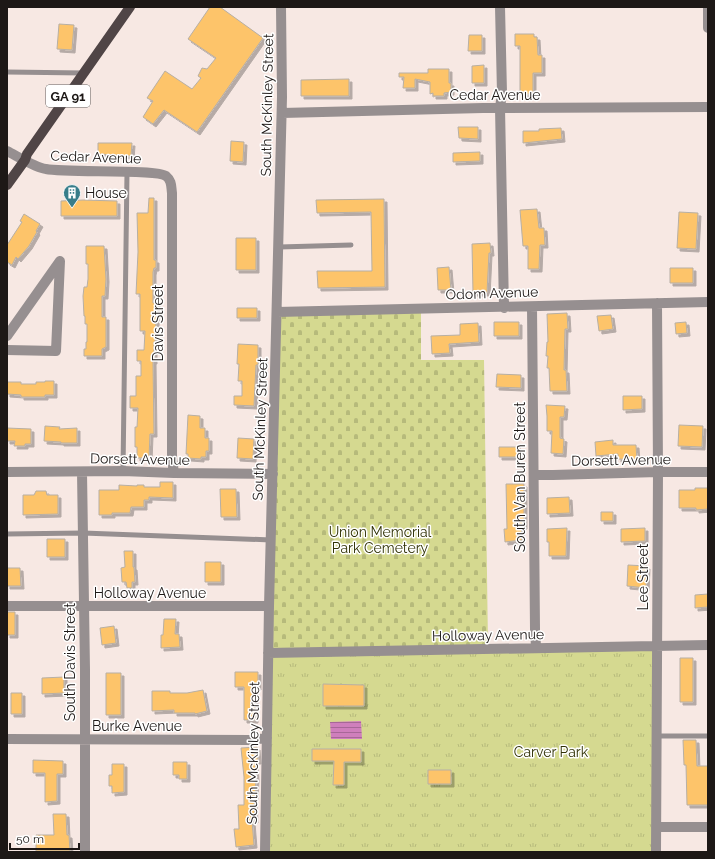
<svg xmlns="http://www.w3.org/2000/svg" width="715" height="859" viewBox="0 0 715 859" font-family="Raleway,sans-serif">
<style>
.cemetery{fill:url(#cemetery-stones)}
.park{fill:url(#park-tufts)}
.water{fill:url(#water-rules)}
.building{fill:#fdc46b;stroke:#b7afa4;filter:url(#shadow)}
.lines{fill:none;stroke-linecap:round;stroke-linejoin:round}
.lane{stroke:#968f90;stroke-width:5}
.street{stroke:#968f90;stroke-width:10}
.primary{stroke:#504546;stroke-width:10}
.labels{text-anchor:middle;stroke-width:3;stroke-linejoin:round;paint-order:stroke}
.shield{fill:#fff;stroke:#615d5c;stroke-width:1}
.shield-label{font-size:13px;font-weight:bold;fill:#1d1816}
.street-label{font-size:14px;fill:#1d1816;stroke:#fff}
.poi-label{font-size:14px;fill:#1d1816;stroke:#fff;text-anchor:start}
.park-label{font-size:14px;fill:#313206;stroke:#fff}
</style>
<defs>
<pattern id="cemetery-stones" width="16" height="16" patternUnits="userSpaceOnUse"><rect width="16" height="16" fill="#d5d990"/><path d="M2 7V4a2 2 0 0 1 4 0v3zM10 15v-3a2 2 0 0 1 4 0v3z" fill="#b6ba7b"/></pattern>
<pattern id="park-tufts" width="24" height="20" patternUnits="userSpaceOnUse"><rect width="24" height="20" fill="#d5d990"/><path d="M3 7l-1-3M5 7V3M7 7l1-3M15 17l-1-3M17 17v-4M19 17l1-3" fill="none" stroke="#b6ba7b"/></pattern>
<pattern id="water-rules" width="6" height="5" patternUnits="userSpaceOnUse"><rect width="6" height="5" fill="#cf7fbc"/><path d="M0 2.5h6" fill="none" stroke="#a76798"/></pattern>
<filter id="shadow"><feDropShadow dx="3" dy="3" stdDeviation="0" flood-color="#0004"/></filter>
</defs>
<rect width="100%" height="100%" fill="#f7e8e3"/>
<!-- cemetery -->
<path class="cemetery" d="M421,312V360H484L488,645L271,649L280,315Z"/>
<!-- park -->
<path class="park" d="M653,650V852H268L271,656Z"/>
<!-- water -->
<path class="water" d="M361,721L362,739H331L330,722Z"/>
<!-- building -->
<path class="building" d="M210,7H220L263,38L197,132L164,110L153,124L143,117L153,101L147,98L165,71L192,89L201,78L198,76L202,68L207,69L216,58L188,39Z
M59,24L74,25L72,50L57,49Z
M515,34H534V37H537L538,55H542V73H533V94H520V46H515Z
M469,35H482V51H468Z
M484,65V83H472V66Z
M428,69H449V83H451V92L444,93V96H433V93L430,94V82L415,79V88H403L404,77H399V73H428Z
M349,79V96H301V80Z
M458,127H478V139L459,138Z
M561,128L562,139L523,143V131H539V129Z
M231,141L244,142L243,162L230,161Z
M98,143H132L131,156L98,154Z
M480,152V161L453,162V153Z
M149,198H154V260H156V268H154L153,272V303H157L155,342H154V361H153L154,434H150L149,458H137V447H135V427H137L138,408H130V396H136V376H141V361H137V350H144L145,331H140V294H136L138,252L137,213H148Z
M384,199L385,287L318,288L317,271H372L371,212L317,213L316,200Z
M83,200L117,201V216H61V201Z
M537,209L539,228H544L545,245H540L539,269H528V246H523L520,210Z
M679,212L698,213L696,249L677,248Z
M24,214L40,224L36,231L37,232L29,246L18,259L16,257L12,265L7,262V245L22,222L20,221Z
M236,238H256V270H236Z
M490,243L491,253H489L487,293H473L472,244Z
M86,246H104L106,279L105,296H102V317H106V347L102,349V356H84V349H86V342H87V324H85V316H84L83,296L84,287H87L88,279V264H86Z
M449,267L451,290H438L437,268Z
M670,268H693V283H670Z
M237,308H257V318H237Z
M567,313L568,329H565L564,370H566L567,391H550L549,368H547L548,356H546L547,342H548L547,314Z
M611,315L613,329L599,331L597,316Z
M494,322H519V336H494Z
M686,322L687,333L676,334L675,323Z
M478,323L479,342L449,344L450,353L432,354L431,336L460,335V324Z
M238,344L258,345V365H256L254,406L234,405V396H242V381H238L239,364H237Z
M497,374L521,375V388L496,387Z
M45,381H54V395H45V397H21V395L7,394V382H21V384H36V382H45Z
M623,396H642V409L623,410Z
M546,405L565,406L564,417H560V438L564,439L563,454L551,453L552,431H547V416Z
M188,415L200,416V428H205V438H209V451H206V457H201V459L188,458V454H186Z
M679,425L703,426L702,447L678,446Z
M45,426L60,427L59,429L77,428V443H61V442L44,441Z
M7,428L31,429V444H25V446H14L15,441H7Z
M238,438L254,439L253,459L237,458Z
M613,440V445H636L637,460L618,459V454L596,456L595,442Z
M499,447H520V457H499Z
M160,482H173V498L149,497V500H144V507H131L130,513H112V515H99V490H119V485L137,486V485H144V487H160Z
M506,484H524V526H521L522,540L505,542L504,529H507Z
M695,488H708V509L696,510V508H679V490H695Z
M220,489H236L237,517H221Z
M36,491H46L47,495H58V514L23,515V495H34Z
M569,497L570,513L547,514V498Z
M601,512H613V521H601Z
M567,528L566,556H549V542H547V529Z
M645,528V541L621,542V529Z
M47,539H65V557H47Z
M124,551H133V567H134L135,582H132V588H127L126,582H122L121,568L125,567Z
M205,562H221V582H205Z
M628,565L647,566L646,588L627,586Z
M7,568H20L21,586H7Z
M708,594V607L695,608V595Z
M7,612H15V635H7Z
M164,619H176L175,634H179L180,647L161,648V635H163Z
M114,626L116,643L102,645L100,628Z
M680,658H693V702H680Z
M235,672H258V687H255V720H244V687H235Z
M106,673H121V715H106Z
M64,677V693L42,694V678Z
M323,684L364,685V706H323Z
M203,690L207,711L195,714V713H174V710L152,711V691H170V693H187Z
M11,693H22V714H11Z
M683,740H696L697,766H708V805H687L686,765H684Z
M257,747L258,761H255L256,777L255,797H254L255,820H252L254,845L236,847L234,829H239L238,805H244V777L241,748Z
M312,749H361V762H344V785H333L334,761H312Z
M33,760L63,761V774H57V801L45,802V773H33Z
M173,762H187V779H179V775H173Z
M112,764H124V792L112,793V786H109V775H112Z
M428,770H451V784H428Z
M53,814H66L67,835H69L70,851H36V835H54Z"/>
<g class="lines">
<!-- lane -->
<path class="lane" d="M7,72L84,73
M279,247L351,245
M123,471L127,172
M7,534L83,533L271,540
M656,736H708"/>
<!-- street -->
<path class="street" d="M500,7L502,93L500,108L504,308
M708,7V28
M282,113L483,108L708,107
M7,151C17,156 36,168 46,169C67,173 157,169 166,176C172,181 171,186 172,193V458L174,473
M532,307L535,629L536,647
M277,312L708,302
M7,336L60,261L56,351L7,350
M7,472L123,471L174,473L273,474
M82,472L85,669V852
M534,475H553L658,472H708
M7,606H269
M268,653L708,645
M7,739L250,740L267,738
M656,827H708
M265,852L269,606L282,97L281,7
M656,852L658,472L657,303"/>
<!-- primary -->
<path class="primary" d="M7,185L25,160L27,154L130,7"/>
</g>
<!-- icons -->
<defs>
<g id="building-pin" transform="scale(0.9)"><path d="M0 17L-7.5 6A9.5 9.5 0 1 1 7.5 6Z" fill="#377d8a" stroke="#fff"/><path d="M-4-6H4V6H1V3H-1V6H-4ZM-2.5-4.3h1.7v1.8h-1.7ZM.8-4.3h1.7v1.8H.8ZM-2.5-1h1.7V.8h-1.7ZM.8-1h1.7V.8H.8Z" fill="#fff"/></g>
</defs>
<g fill-rule="evenodd">
<use href="#building-pin" x="72" y="193"/>
</g>
<g class="labels">
<!-- shield labels -->
<rect class="shield" x="46" y="85" width="44" height="22" rx="3"/>
<g class="shield-label">
<text x="68" y="101">GA 91</text>
</g>
<!-- street labels -->
<g class="street-label">
<text x="495" y="100">Cedar Avenue</text>
<text transform="translate(267 105) rotate(-89)" y="5">South McKinley Street</text>
<text transform="translate(96 157) rotate(2)" y="5">Cedar Avenue</text>
<text transform="translate(492 293) rotate(-2)" y="5">Odom Avenue</text>
<text transform="translate(158 323) rotate(-90)" y="5">Davis Street</text>
<text transform="translate(260 429) rotate(-88)" y="5">South McKinley Street</text>
<text transform="translate(140 459) rotate(1)" y="5">Dorsett Avenue</text>
<text transform="translate(621 460) rotate(-1)" y="5">Dorsett Avenue</text>
<text transform="translate(520 477) rotate(-90)" y="5">South Van Buren Street</text>
<text transform="translate(643 577) rotate(-90)" y="5">Lee Street</text>
<text x="150" y="598">Holloway Avenue</text>
<text transform="translate(488 635) rotate(-1)" y="5">Holloway Avenue</text>
<text transform="translate(70 662) rotate(-90)" y="5">South Davis Street</text>
<text x="137" y="731">Burke Avenue</text>
<text transform="translate(253 753) rotate(-89)" y="5">South McKinley Street</text>
</g>
<!-- poi labels -->
<g class="poi-label">
<text x="85" y="198">House</text>
</g>
<!-- park labels -->
<g class="park-label">
<text x="380" y="537">Union Memorial<tspan x="380" dy="16">Park Cemetery</tspan></text>
<text x="551" y="757">Carver Park</text>
</g>
</g>
<!-- border -->
<rect width="715" height="859" fill="none" stroke="#1d1816" stroke-width="16"/>
<!-- scale -->
<path d="M10 843v6h69v-6" fill="none" stroke="#1d1816" stroke-width="2"/>
<text x="16" y="843" font-size="12" fill="#1d1816" stroke="#ffffff" stroke-width="3" paint-order="stroke">50 m</text>
</svg>
